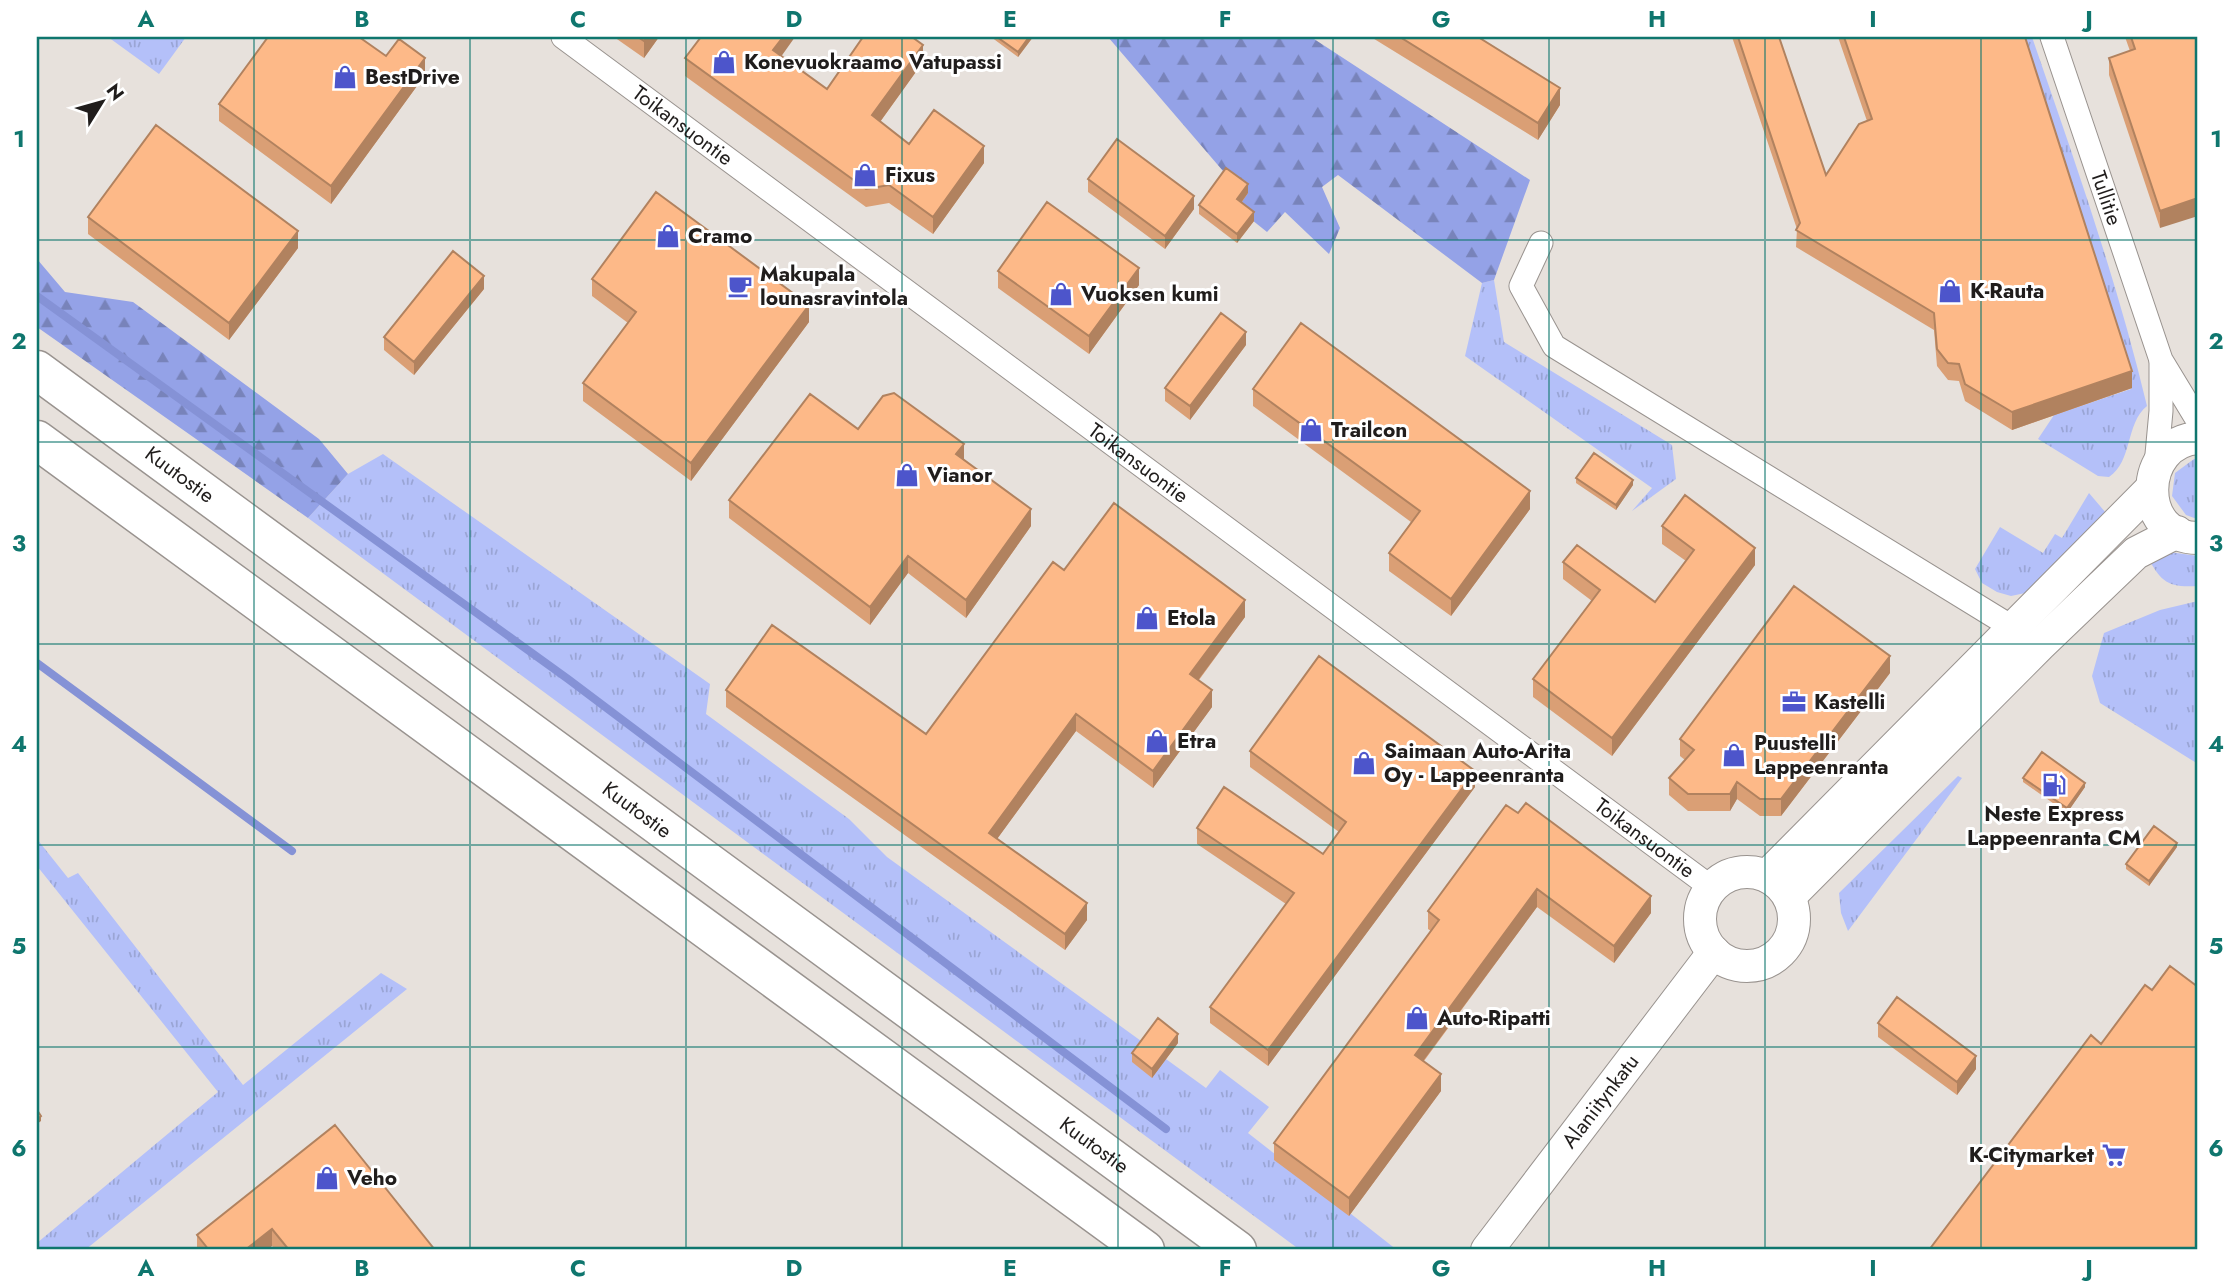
<svg xmlns="http://www.w3.org/2000/svg" width="2235" height="1287" viewBox="0 0 2235 1287" font-family="Jost,sans-serif">
<style>
.grass{fill:url(#grass-tufts)}
.forest{fill:url(#forest-firs)}
.lines{fill:none;stroke-linecap:round;stroke-linejoin:round}
.stream{stroke:#8592d6;stroke-width:8}
.street-casing{stroke:#99938f;stroke-width:25}
.secondary-casing{stroke:#99938f;stroke-width:34}
.highway-casing{stroke:#99938f;stroke-width:41}
.street{stroke:#fff;stroke-width:23}
.secondary{stroke:#fff;stroke-width:32}
.highway{stroke:#fff;stroke-width:38}
.wall{fill:#da9f75}
.shaded-wall{fill:#b1825f}
.building{fill:#fdb988;stroke:#b1825f;stroke-width:2}
.grid{fill:none;stroke:#0f766e;stroke-width:2;stroke-opacity:0.55}
.labels{text-anchor:middle;stroke-width:6;stroke-linejoin:round;paint-order:stroke}
.poi-label{font-size:21px;font-weight:bold;fill:#201d1c;stroke:#fff;text-anchor:start}
.street-label{font-size:21px;fill:#201d1c;stroke:#fff}
.neatline{fill:none;stroke:#0f766e;stroke-width:2.5}
.grid-label{font-size:23px;text-anchor:middle;font-weight:bold;fill:#0f766e}
</style>
<defs>
<pattern id="grass-tufts" width="24" height="20" patternUnits="userSpaceOnUse" patternTransform="scale(1.75)"><rect width="24" height="20" fill="#b4c0f9"/><path d="M3 7l-1-3M5 7V3M7 7l1-3M15 17l-1-3M17 17v-4M19 17l1-3" fill="none" stroke="#9aa5d5"/></pattern>
<pattern id="forest-firs" width="22" height="20" patternUnits="userSpaceOnUse" patternTransform="scale(1.75)"><rect width="22" height="20" fill="#94a2e7"/><path d="M5 1l3.5 6h-7zM16 11l3.5 6h-7z" fill="#7883ba"/></pattern>
</defs>
<rect width="100%" height="100%" fill="#e7e1dc"/>
<!-- grass -->
<path class="grass" d="M108,37H186L159,74Z
M2019,37H2032C2074,159 2117,280 2147,406C2125,424 2133,461 2109,477L2098,476L2038,439L2054,415L2131,389Z
M1494,280L1504,342L1672,445L1676,479L1632,511L1652,488L1465,356L1482,283Z
M383,454L710,684L706,714L849,819L887,857L1206,1088L1220,1070L1269,1107L1248,1133L1397,1250H1300L308,518L348,474Z
M2194,459H2198L2197,519L2186,515L2172,496L2175,473Z
M2089,493L2106,513L2030,592L2011,596L1997,592L1982,583L1975,569L2000,527L2043,553L2055,534L2062,538Z
M2169,552L2198,556V586C2168,588 2161,582 2147,556Z
M2198,601V764L2100,703L2092,676L2104,633L2160,610Z
M1958,776L1962,778L1848,931L1841,913L1839,893Z
M37,839L68,878L78,873L243,1085L381,973L407,989L85,1250H37V1243L218,1092L37,866Z"/>
<!-- forest -->
<path class="forest" d="M1108,37H1311L1530,180L1494,280L1482,283L1338,175L1322,187L1340,228L1329,254L1285,212L1267,232L1237,208L1248,193L1223,171Z
M37,259L65,292L133,302L319,439L348,474L308,518L37,327Z"/>
<g class="lines">
<!-- stream -->
<path class="stream" d="M37,296L568,679L1166,1129
M37,663L292,851"/>
<!-- street casing -->
<g class="street-casing">
<g id="street">
<path id="s1" d="M563,37L1712,888"/>
<path id="s2" d="M2052,37L2161,360L2198,421"/>
<path d="M1541,243L1521,286L1554,346L2015,629"/>
<path d="M2156,465L2161,411V363"/>
</g>
</g>
<!-- secondary casing -->
<g class="secondary-casing">
<g id="secondary">
<path d="M2198,438C2138,442 2136,538 2198,538"/>
<circle cx="1747" cy="919" r="47"/>
<path d="M1767,876L2150,490"/>
<path d="M1789,897L2040,645L2136,553L2177,532"/>
<path id="s3" d="M1487,1250L1714,952"/>
</g>
</g>
<!-- highway casing -->
<g class="highway-casing">
<g id="highway">
<path id="s4" d="M37,370L1237,1250"/>
<path d="M37,440L1145,1250"/>
</g>
</g>
<!-- street -->
<use href="#street" class="street"/>
<!-- secondary -->
<use href="#secondary" class="secondary"/>
<!-- highway -->
<use href="#highway" class="highway"/>
</g>
<!-- wall -->
<path class="wall" d="M614,37H659L644,58Z
M991,37H1033L1018,57Z
M1371,37H1478L1560,105L1538,140Z
M1732,37H1779L1826,175L1867,121L1838,37H2025L2132,388L2012,430L1965,401L1959,381L1948,380L1937,366L1934,330L1796,247L1797,229Z
M2125,37H2198L2160,228L2109,75V58L2130,51Z
M386,56L425,75L331,204L219,121V104Z
M781,56L827,89L923,62L880,122L909,144L984,163L933,234L889,203L866,207L685,76V58Z
M1088,179L1194,209L1165,249L1088,192Z
M1248,193L1242,202L1254,221L1237,243L1199,214V205Z
M88,217L298,248L229,340L88,234Z
M998,271L1139,285L1089,354L998,288Z
M592,279L809,322L691,481L583,401V383L628,323L592,296Z
M484,289L414,375L384,350V337Z
M1246,345L1190,420L1165,401V388Z
M1253,389L1530,509L1451,616L1389,571V553L1411,522L1253,406Z
M858,429L964,459L1031,526L966,618L908,573L870,625L729,518V500Z
M1576,478L1633,485L1616,510L1576,483Z
M1662,526L1755,565L1612,756L1533,697V679L1592,601L1563,579V562L1655,602L1686,561L1662,544Z
M1064,570L1245,617L1199,680L1212,707L1153,788L1076,731L997,839L1087,920L1065,950L726,707V690L926,734Z
M1890,673L1781,816H1760L1737,799L1730,811H1688L1669,795V778L1685,760L1680,756V739Z
M1250,751L1475,787L1268,1066L1210,1023V1007L1286,904L1197,844V828L1323,854L1339,832L1250,767Z
M2023,778L2085,787L2067,813L2023,782Z
M1506,805L1651,913L1614,963L1537,907L1424,1061L1441,1091L1349,1216L1274,1160V1143L1431,931L1428,929V911Z
M2177,847L2149,886L2126,869V864Z
M1878,1023L1976,1069L1957,1095L1878,1037Z
M1178,1043L1152,1078L1132,1062V1053Z
M335,1125L435,1250H275L272,1246L267,1250H197V1235Z"/>
<!-- shaded-wall -->
<path class="shaded-wall" d="M646,37H659L644,58V41Z
M783,37H795L773,68V50Z
M1029,37H1033L1018,57V52Z
M923,45V62L872,133V115Z
M425,58V75L331,204V186Z
M1560,88V105L1538,140V123Z
M984,146V163L933,234V217Z
M1248,184V193L1237,208V199Z
M1194,196V209L1165,249V236Z
M2198,198V216L2160,228V211Z
M1254,212V221L1237,243V234Z
M298,231V248L229,340V323Z
M1139,268V285L1089,354V336Z
M484,276V289L414,375V362Z
M809,305V322L691,481V463Z
M1246,332V345L1190,420V406Z
M2132,371V388L2012,430V412Z
M964,444V462L956,454Z
M1633,480V485L1616,510V505Z
M1530,491V509L1451,616V599Z
M1031,509V526L966,618V600Z
M1755,548V565L1612,756V738Z
M908,556V573L870,625V607Z
M1245,600V617L1190,691V674Z
M1890,656V673L1781,816V799Z
M1212,690V707L1153,788V771Z
M1076,714V731L989,850V833Z
M1475,771V787L1268,1066V1050Z
M1737,782V799L1730,811V794Z
M2085,783V787L2067,813V808Z
M2177,843V847L2149,886V881Z
M1537,889V907L1415,1072V1055Z
M1651,896V913L1614,963V946Z
M1087,903V920L1065,950V934Z
M1178,1034V1043L1152,1078V1069Z
M1976,1056V1069L1957,1095V1082Z
M1441,1074V1091L1349,1216V1198Z
M41,1116V1121L37,1124V1120Z
M272,1229V1246L267,1250H245Z"/>
<!-- building -->
<path class="building" d="M268,37H359L386,56L399,39L425,58L331,186L219,104Z
M638,37H646L644,41Z
M701,37H783L773,50L827,89L863,37H912L923,45L872,115L909,144L934,110L984,146L933,217L889,185L866,189L685,58Z
M997,37H1029L1018,52Z
M1400,37H1478L1560,88L1538,123Z
M1738,37H1779L1826,175L1859,124L1872,119L1844,37H2025L2132,371L2012,412L1965,384L1959,364L1948,363L1937,349L1934,313L1796,230L1800,223Z
M2131,37H2198V198L2160,211L2109,58L2135,49Z
M156,125L298,231L229,323L88,217Z
M1117,139L1194,196L1165,236L1088,179Z
M1226,168L1248,184L1237,199L1254,212L1237,234L1199,205Z
M656,192L809,305L691,463L583,383L636,312L592,279Z
M1047,202L1139,268L1089,336L998,271Z
M453,251L484,276L414,362L384,337Z
M1221,313L1246,332L1190,406L1165,388Z
M1301,323L1530,491L1451,599L1389,553L1420,511L1253,389Z
M894,393L964,444L956,454L1031,509L966,600L908,556L870,607L729,500L810,394L858,429L883,396Z
M1594,453L1633,480L1616,505L1576,478Z
M1685,495L1755,548L1612,738L1533,679L1600,590L1563,562L1577,545L1655,602L1694,550L1662,526Z
M1114,503L1245,600L1190,674L1212,690L1153,771L1076,714L989,833L1087,903L1065,934L726,690L772,625L926,734L1053,562L1064,570Z
M1794,586L1890,656L1781,799H1760L1737,782L1730,794H1688L1669,778L1694,750L1680,739Z
M1319,656L1475,771L1268,1050L1210,1007L1294,893L1197,828L1224,787L1323,854L1346,822L1250,751Z
M2042,752L2085,783L2067,808L2023,778Z
M1526,803L1651,896L1614,946L1537,889L1415,1055L1441,1074L1349,1198L1274,1143L1439,920L1428,911L1506,805L1518,813Z
M2154,826L2177,843L2149,881L2126,864Z
M2170,966L2198,987V1250H1929L2091,1035L2101,1044L2145,985L2152,990Z
M1897,997L1976,1056L1957,1082L1878,1023Z
M1158,1018L1178,1034L1152,1069L1132,1053Z
M37,1110L41,1116L37,1120Z
M335,1125L435,1250H289L272,1229L245,1250H209L197,1235Z"/>
<!-- grid -->
<path class="grid" d="M254,37V1250M470,37V1250M686,37V1250M902,37V1250M1118,37V1250M1333,37V1250M1549,37V1250M1765,37V1250M1981,37V1250M37,240H2198M37,442H2198M37,644H2198M37,845H2198M37,1047H2198"/>
<!-- icons -->
<defs>
<g id="shop-bare" transform="scale(1.89)"><path d="M-5-2.5h2.3a2.7 3.5 0 0 1 5.4 0H5L5.5 6h-11ZM-1.5-2.5h3a1.5 2.3 0 0 0-3 0Z" fill="#4d55cb" stroke="#fff" stroke-width="2.5" paint-order="stroke"/></g>
<g id="cafe-bare" transform="scale(1.89)"><path d="M-5.5-4.5H6V0H3Q3 3.5 0 3.5H-2.5Q-5.5 3.5-5.5 0ZM3-3.2v2h1.7v-2ZM-6 4.5H4V6H-6Z" fill="#4d55cb" stroke="#fff" stroke-width="2.5" paint-order="stroke"/></g>
<g id="office-bare" transform="scale(1.89)"><path d="M-6-3h4V-5.5h4V-3h4V5H-6ZM-1-4.5V-3h2v-1.5ZM-6 0V1H6V0Z" fill="#4d55cb" stroke="#fff" stroke-width="2.5" paint-order="stroke"/></g>
<g id="fuel-bare" transform="scale(1.89)"><path d="M-5.5-6h7V0h2V4h1.3V-2.5L3-4.5l.8-.8L6-3V5H2.5V1h-1V6h-7ZM-4.2-4.7v3.2H.2V-4.7Z" fill="#4d55cb" stroke="#fff" stroke-width="2.5" paint-order="stroke"/></g>
<g id="supermarket-bare" transform="scale(1.89)"><path d="M-6-5.5h2.5l.6 2H6L4.5 2H-2.5L-4.4-4H-6ZM-1.5 3.2a1.3 1.3 0 1 0 .1 0ZM3 3.2a1.3 1.3 0 1 0 .1 0Z" fill="#4d55cb" stroke="#fff" stroke-width="2.5" paint-order="stroke"/></g>
</defs>
<g fill-rule="evenodd">
<use href="#shop-bare" x="724" y="62"/>
<use href="#shop-bare" x="345" y="77"/>
<use href="#shop-bare" x="865" y="175"/>
<use href="#shop-bare" x="668" y="236"/>
<use href="#cafe-bare" x="740" y="286"/>
<use href="#shop-bare" x="1950" y="291"/>
<use href="#shop-bare" x="1061" y="294"/>
<use href="#shop-bare" x="1311" y="430"/>
<use href="#shop-bare" x="907" y="475"/>
<use href="#shop-bare" x="1147" y="618"/>
<use href="#office-bare" x="1794" y="702"/>
<use href="#shop-bare" x="1157" y="741"/>
<use href="#shop-bare" x="1734" y="755"/>
<use href="#shop-bare" x="1364" y="763"/>
<use href="#fuel-bare" x="2054" y="785"/>
<use href="#shop-bare" x="1417" y="1018"/>
<use href="#supermarket-bare" x="2114" y="1155"/>
<use href="#shop-bare" x="327" y="1178"/>
</g>
<g class="labels">
<!-- poi labels -->
<g class="poi-label">
<text x="744" y="69">Konevuokraamo Vatupassi</text>
<text x="365" y="84">BestDrive</text>
<text x="885" y="182">Fixus</text>
<text x="688" y="243">Cramo</text>
<text x="760" y="281">Makupala<tspan x="760" dy="24">lounasravintola</tspan></text>
<text x="1970" y="298">K-Rauta</text>
<text x="1081" y="301">Vuoksen kumi</text>
<text x="1331" y="437">Trailcon</text>
<text x="927" y="482">Vianor</text>
<text x="1167" y="625">Etola</text>
<text x="1814" y="709">Kastelli</text>
<text x="1177" y="748">Etra</text>
<text x="1754" y="750">Puustelli<tspan x="1754" dy="24">Lappeenranta</tspan></text>
<text x="1384" y="758">Saimaan Auto-Arita<tspan x="1384" dy="24">Oy - Lappeenranta</tspan></text>
<text x="2054" y="821" text-anchor="middle">Neste Express<tspan x="2054" dy="24">Lappeenranta CM</tspan></text>
<text x="1437" y="1025">Auto-Ripatti</text>
<text x="2094" y="1162" text-anchor="end">K-Citymarket</text>
<text x="347" y="1185">Veho</text>
</g>
<!-- street labels -->
<g class="street-label">
<text dy="7" stroke="none"><textPath href="#s1" startOffset="149">Toikansuontie</textPath></text>
<text dy="7" stroke="none"><textPath href="#s2" startOffset="170">Tullitie</textPath></text>
<text dy="7" stroke="none"><textPath href="#s1" startOffset="716">Toikansuontie</textPath></text>
<text dy="7" stroke="none"><textPath href="#s4" startOffset="177">Kuutostie</textPath></text>
<text dy="7" stroke="none"><textPath href="#s4" startOffset="744">Kuutostie</textPath></text>
<text dy="7" stroke="none"><textPath href="#s1" startOffset="1346">Toikansuontie</textPath></text>
<text dy="7" stroke="none"><textPath href="#s3" startOffset="187">Alaniitynkatu</textPath></text>
<text dy="7" stroke="none"><textPath href="#s4" startOffset="1311">Kuutostie</textPath></text>
</g>
</g>
<!-- border -->
<rect width="2235" height="1287" fill="none" stroke="#ffffff" stroke-width="77"/>
<!-- north arrow -->
<g transform="translate(102 102) rotate(53)" stroke="#ffffff" stroke-width="5" paint-order="stroke">
<path d="M0-5L12 26L0 18L-12 26Z" fill="#201d1c"/>
<text y="-10" font-size="19" font-weight="bold" text-anchor="middle" fill="#201d1c">N</text>
</g>
<rect x="38" y="38" width="2158" height="1210" class="neatline"/>
<g class="grid-label">
<text x="146" y="27">A</text>
<text x="362" y="27">B</text>
<text x="578" y="27">C</text>
<text x="794" y="27">D</text>
<text x="1010" y="27">E</text>
<text x="1225" y="27">F</text>
<text x="1441" y="27">G</text>
<text x="1657" y="27">H</text>
<text x="1873" y="27">I</text>
<text x="2089" y="27">J</text>
<text x="19" y="147">1</text>
<text x="2216" y="147">1</text>
<text x="19" y="349">2</text>
<text x="2216" y="349">2</text>
<text x="19" y="551">3</text>
<text x="2216" y="551">3</text>
<text x="19" y="752">4</text>
<text x="2216" y="752">4</text>
<text x="19" y="954">5</text>
<text x="2216" y="954">5</text>
<text x="19" y="1156">6</text>
<text x="2216" y="1156">6</text>
<text x="146" y="1276">A</text>
<text x="362" y="1276">B</text>
<text x="578" y="1276">C</text>
<text x="794" y="1276">D</text>
<text x="1010" y="1276">E</text>
<text x="1225" y="1276">F</text>
<text x="1441" y="1276">G</text>
<text x="1657" y="1276">H</text>
<text x="1873" y="1276">I</text>
<text x="2089" y="1276">J</text>
</g>
</svg>
